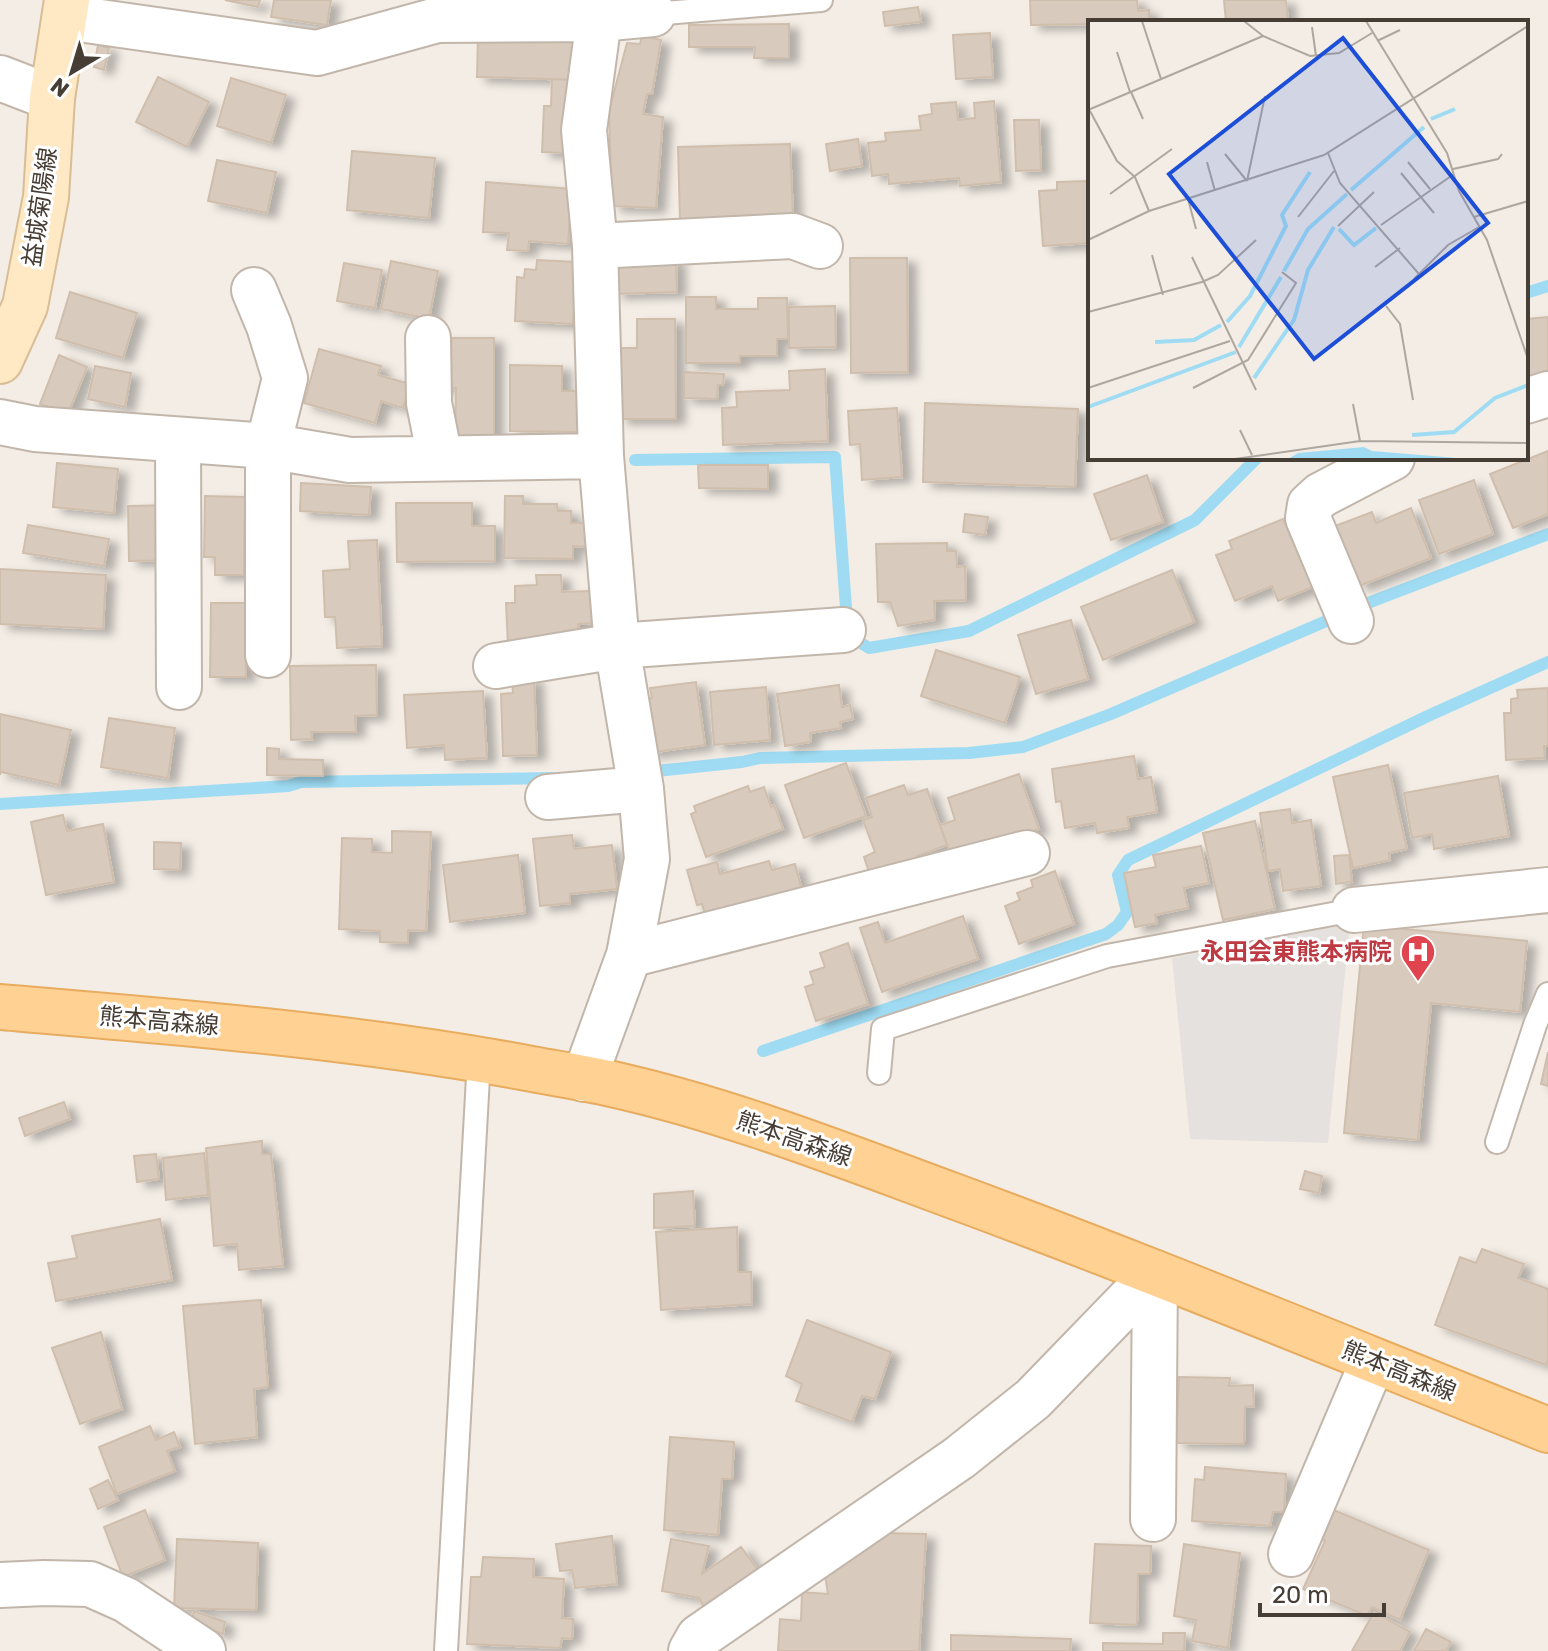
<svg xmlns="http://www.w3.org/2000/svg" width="1548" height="1651" viewBox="0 0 1548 1651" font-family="Rubik,'Noto Sans JP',sans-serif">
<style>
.parking{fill:#e4e1de}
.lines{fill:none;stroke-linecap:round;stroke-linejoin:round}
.stream{stroke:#9fdcf3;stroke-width:12}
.building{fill:#d8cabd;stroke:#d0bead;stroke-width:2;filter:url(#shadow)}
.service-casing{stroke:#c2b6ab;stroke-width:26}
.minor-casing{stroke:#c2b6ab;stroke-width:48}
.secondary-casing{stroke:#d8bd95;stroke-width:48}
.primary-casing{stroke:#e8ac5f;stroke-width:48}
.service{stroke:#fff;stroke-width:22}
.minor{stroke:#fff;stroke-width:44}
.secondary{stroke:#ffe8c4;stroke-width:44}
.primary{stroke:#ffd193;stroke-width:44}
.labels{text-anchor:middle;stroke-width:6;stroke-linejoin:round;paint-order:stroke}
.street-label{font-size:24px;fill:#463d35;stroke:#fff}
.health-label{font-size:24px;font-weight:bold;fill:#be3a42;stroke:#fff;text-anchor:end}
.inset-river{fill:none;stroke:#9fdcf3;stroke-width:4}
.inset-road{fill:none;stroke:#aea79f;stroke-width:2}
.view{fill:#1d4ed8;fill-opacity:0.15;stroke:#1d4ed8;stroke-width:4}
.inset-edge{fill:none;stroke:#463d35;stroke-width:4}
</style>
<defs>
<filter id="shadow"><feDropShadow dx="9" dy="5" stdDeviation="4" flood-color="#0004"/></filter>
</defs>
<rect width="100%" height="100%" fill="#f3ede5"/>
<!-- parking -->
<path class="parking" d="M1350,923L1328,1143L1190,1139L1172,958Z"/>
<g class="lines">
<!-- stream -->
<path class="stream" d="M1526,293L1548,286
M635,460L835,457L848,635L869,648L969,631L1195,520L1257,458
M647,772L742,762L760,758L969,753L1023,747L1111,714L1368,603L1548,534
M0,804L288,786L301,782L552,778
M763,1051L1106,934L1118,925L1127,912L1118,875L1128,860L1430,715L1548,662"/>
</g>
<!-- building -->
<path class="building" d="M225,0H260L258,7Z
M274,0H331L327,25L271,17Z
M1030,0H1137L1138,11L1149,10V22H1090V24L1031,25Z
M1224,0H1286L1288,22H1226Z
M918,7L921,22L885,26L883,12Z
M789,24V58H754L755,47H689V25Z
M990,33L993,77L956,79L953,35Z
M478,35L580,38L579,80L477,77Z
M642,36L661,40L652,94H647L643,114L663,117L656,208L612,206L609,111L627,43L640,44Z
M98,45L109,48L104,70L94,67Z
M158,77L209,102L187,147L136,122Z
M231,78L286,95L271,143L217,126Z
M552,79L569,80L565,153L542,152L544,106H551Z
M994,101L1001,182L960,186L959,178L889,184L888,174L872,176L868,143L886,141L885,133L921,130L919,116L932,114L931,104L956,102L958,120L975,118L974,103Z
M1014,120H1039L1041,170L1016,171Z
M858,139L862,166L830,171L826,144Z
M790,144L793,217L680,220L678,147Z
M352,151L435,158L429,218L347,210Z
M217,160L276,172L267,213L208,201Z
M1090,181V243L1043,246L1039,191L1057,190V182Z
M486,182L572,189L568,244L529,241L528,251L507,250L509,233L483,232Z
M676,258L677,292L615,294L614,261Z
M850,258H907L908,372L851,373Z
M537,260L576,262L573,324L515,321L517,277L524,278L525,269L536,270Z
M391,261L438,271L429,319L381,309Z
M344,263L382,270L375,308L337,301Z
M70,292L137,313L123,358L56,338Z
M686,297H716V309H758V298H787L788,339H777V356H740V363H686Z
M835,306L836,347L789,348V307Z
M1548,317V381L1526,383V319Z
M637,319H675L676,419H619V348H637Z
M440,338H494V438H455L456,388L440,389Z
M319,349L381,366L378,375L410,384L403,408L381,401L375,423L304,403Z
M59,355L87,367L68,414L40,404Z
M510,365L562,366V391H579V432L510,431Z
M95,366L131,373L125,407L88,399Z
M825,369L828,441L723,445L722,408L737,407L736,392L790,390L789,371Z
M684,372L724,374L723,385H718L717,399L684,398Z
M925,403L1078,409L1075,487L923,482Z
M897,408L902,477L862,480L860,444L850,445L848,411Z
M1548,451V514L1513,528L1490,474Z
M57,463L118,469L114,513L53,507Z
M698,465H768V489L699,488Z
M1147,475L1163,522L1111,540L1094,494Z
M1474,480L1493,534L1439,554L1419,500Z
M301,483L371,487L369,515L300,511Z
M205,496L245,497L244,575H215V557H204Z
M505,496H523V504H557L558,511H571V523H586V547L573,546V559L504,558Z
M396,503H472V526H495V561L397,562Z
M175,505L178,560L129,561L128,506Z
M1411,508L1431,558L1359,586L1335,526L1372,512L1376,523Z
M965,514L988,517L985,535L963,532Z
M1283,519L1297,551L1303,549L1318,585L1278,601L1272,586L1235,601L1216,555L1232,549L1229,541Z
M28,525L109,539L104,566L23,553Z
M377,540L382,646L337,648L335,617H325L323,571L350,569L348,541Z
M947,543V551H956L957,567L965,566L966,600L934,601L935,620L898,626L890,602H878L876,544Z
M0,569L106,575L103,629L0,624Z
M1172,570L1194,622L1103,660L1081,607Z
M536,575H561L562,592L590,591L592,623L578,624L579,642L508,645L506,603H515V586L537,585Z
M211,603H245L246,677H210Z
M1071,620L1088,679L1036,694L1018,635Z
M936,650L1020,677L1005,723L921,696Z
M376,665L377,715L355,716L356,732H311L312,739L291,740L290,666Z
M534,678L537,755L503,756L501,694L513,693L512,679Z
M696,682L705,745L648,753L640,700L652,698L650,688Z
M839,685L842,707L850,705L853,719L840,722L841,728L810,733L811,742L785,746L777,694Z
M766,687L770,740L714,745L710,692Z
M1548,688V746H1544L1545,758L1506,760L1504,713H1511V699L1518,698L1517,690Z
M483,691L487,758L445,760L444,745L407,748L404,695Z
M0,714L71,730L59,785L1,772L0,775Z
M109,718L175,728L168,778L101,767Z
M267,748L279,749V759L323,760V776L267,775Z
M1134,756L1138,779L1151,777L1157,812L1127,817L1129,828L1097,833L1095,823L1065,828L1061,801L1056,802L1052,769Z
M846,763L866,816L804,838L785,785Z
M1388,765L1407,849L1389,853L1390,860L1353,868L1333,777Z
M1019,774L1039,829L953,860L940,825L955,820L948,798Z
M1498,776L1509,836L1434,849L1432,834L1412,838L1404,793Z
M904,785L908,795L927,789L947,845L917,856L920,863L873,884L864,857L875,852L863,820L872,817L866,798Z
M748,786L750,792L764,787L771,807L774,805L783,829L706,857L691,814L696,812L694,806Z
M1290,809L1292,823L1311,820L1321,886L1283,891L1280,869L1268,871L1260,813Z
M63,815L67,831L103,824L114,882L46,895L31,822Z
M1255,821L1275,909L1223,920L1203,833Z
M392,831L431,832L426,931L408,930V943L380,942V931L339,929L342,838L372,839V852L392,853Z
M572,835L574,849L612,845L617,889L570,894V903L540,906L533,839Z
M154,842L181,843L180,870L154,869Z
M1201,846L1209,883L1184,888L1188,908L1155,915L1157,923L1135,927L1124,873L1156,867L1153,855Z
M518,855L525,913L450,922L443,865Z
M1349,855L1352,882L1336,884L1334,856Z
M769,861L772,870L795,864L805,902L709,928L702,904L697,905L687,870L717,862L720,874Z
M1055,871L1074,924L1019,944L1005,906L1020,900L1017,893L1033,887L1031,880Z
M963,916L978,959L882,992L860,928L878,922L885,943Z
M1364,925L1527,941L1520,1012L1431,1003L1418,1140L1344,1133Z
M848,943L868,1004L816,1021L805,987L814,984L810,972L825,967L820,953Z
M1548,1052V1086L1541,1084Z
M64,1102L70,1119L25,1136L19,1118Z
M262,1141V1154H271L283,1266L239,1270L237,1244L214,1246L206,1148Z
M204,1153L208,1195L166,1200L163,1158Z
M156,1154L159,1179L137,1182L134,1156Z
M1305,1171L1322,1176L1319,1193L1300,1189Z
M693,1191L695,1226L654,1228V1194Z
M160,1219L172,1280L56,1301L48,1263L77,1258L72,1236Z
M737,1227L738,1272H751L752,1304L661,1310L656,1232Z
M1482,1249L1524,1264L1518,1278L1548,1289V1360L1546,1365L1435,1325L1460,1257L1476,1263Z
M261,1300L268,1387L254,1389L257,1437L195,1444L183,1306Z
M807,1320L891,1352L875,1399L862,1396L852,1422L796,1401L802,1384L786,1376Z
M101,1332L122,1409L80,1424L52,1348Z
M1179,1377L1230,1378L1229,1386L1253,1385L1254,1406L1245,1407L1244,1444L1176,1443Z
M150,1426L156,1440L174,1432L180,1447L167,1451L175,1471L117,1494L99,1447Z
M670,1437L734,1442L732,1479H722L718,1535L664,1530Z
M1205,1467L1286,1474L1284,1512H1273L1270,1526L1192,1521L1195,1479L1204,1480Z
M108,1480L118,1500L98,1509L90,1489Z
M1329,1508L1429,1550L1400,1620L1372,1607L1367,1616L1303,1589L1325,1541L1317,1536Z
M145,1510L165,1560L123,1577L104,1527Z
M881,1533L926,1534L919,1651H778L780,1619L801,1621L802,1592L828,1594L825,1575Z
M612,1536L617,1584L575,1588L572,1570L560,1571L556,1544Z
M177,1539L258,1543L256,1610L174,1608Z
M671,1539L709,1546L702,1574L741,1547L760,1573L706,1611L699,1598L662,1591Z
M1095,1544L1151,1546L1150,1574H1138L1137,1625L1090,1623Z
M1184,1544L1240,1553L1228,1648L1192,1641L1196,1620L1174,1616Z
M483,1557L534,1559L533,1577L564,1579L562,1618L573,1619L572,1639L562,1638L560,1648L467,1644L471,1577H481Z
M194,1611L225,1622L223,1634L191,1622Z
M1374,1612L1410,1632L1400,1651H1352Z
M1426,1629L1451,1642L1446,1651H1414Z
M1163,1633H1185L1184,1651H1103V1643L1163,1644Z
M951,1635L1071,1639L1070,1651H951Z"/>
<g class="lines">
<!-- service casing -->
<g class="service-casing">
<path id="service" d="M654,8L653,14L821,0
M879,1073L883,1029L1107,956L1354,910
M1497,1142L1535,1025L1548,994
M446,1651L479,1059"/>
</g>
<!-- minor casing -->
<g class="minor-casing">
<path id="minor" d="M65,17L317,53L437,20L599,19L653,14
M0,78L52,98
M595,246L793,236L820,246
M254,290L269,326L285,378L268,446V655
M428,338L429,403L440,458
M1526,401L1548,394
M0,422L35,429L268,446L350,460L601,456
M178,440L179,687
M1351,621L1308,518L1310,505L1321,495L1392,458
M496,666L617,646L843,630
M548,797L641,789
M1354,910L1548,890
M629,955L1027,853
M584,1079L629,955L647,859L641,789L617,646L601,456L595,246L584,130L599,19
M1153,1519L1155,1273
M1291,1554L1373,1361
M0,1585L44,1583L90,1584L126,1600L203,1651
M691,1651L699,1637L959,1458L1033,1399L1155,1273"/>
</g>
<!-- secondary casing -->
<g class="secondary-casing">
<path id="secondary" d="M0,361L25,306L46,197L52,98L67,0"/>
</g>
<!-- primary casing -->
<g class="primary-casing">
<path id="primary" d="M0,1007C178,1022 356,1036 532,1069C559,1074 586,1078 612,1084C728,1110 840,1154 951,1195C1152,1269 1349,1351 1548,1430"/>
</g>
<!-- service -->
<use href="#service" class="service"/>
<!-- minor -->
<use href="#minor" class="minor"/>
<!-- secondary -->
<use href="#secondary" class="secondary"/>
<!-- primary -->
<use href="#primary" class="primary"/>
</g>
<!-- icons -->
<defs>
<g id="hospital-pin" transform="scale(1.8)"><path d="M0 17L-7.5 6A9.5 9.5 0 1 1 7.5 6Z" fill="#e0444e" stroke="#fff"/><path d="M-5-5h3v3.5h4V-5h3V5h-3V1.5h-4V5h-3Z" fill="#fff"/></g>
</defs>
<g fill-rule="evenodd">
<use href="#hospital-pin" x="1418" y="952"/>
</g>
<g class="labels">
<!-- street labels -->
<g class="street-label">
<text transform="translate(40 207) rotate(-82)" y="8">益城菊陽線</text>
<text transform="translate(159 1021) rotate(5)" y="8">熊本高森線</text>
<text transform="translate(794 1139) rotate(19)" y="8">熊本高森線</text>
<text transform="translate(1399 1371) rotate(22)" y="8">熊本高森線</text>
</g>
<!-- health labels -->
<g class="health-label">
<text x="1392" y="960">永田会東熊本病院</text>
</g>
</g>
<!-- overview -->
<g transform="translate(1088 20)">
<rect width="440" height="440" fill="#f3ede5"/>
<path d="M276,427L284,431L381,439H200L210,433Z" fill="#9fdcf3"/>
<path class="inset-river" d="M343,99L367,89M263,170L336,107M251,209L266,225L288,208M196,251L220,209L259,174M139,302L162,276L198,206L194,195L222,152M67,322L106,320L133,305M151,327L193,257M166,358L206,300L220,250L246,207M0,387L148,332M324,415L366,412L407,378L440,365"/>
<path class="inset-road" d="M54,1L73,59M156,1L175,16L222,36L251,33L284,13M278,1L359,133L371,171L399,220L440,339M224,7L228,36M289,21L312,10M29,32L42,72M43,72L55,99M0,90L175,16M2,91L29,141L47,157L61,191M240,133L252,163L331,254M137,134L159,161M119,142L127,171M320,142L342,169M365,149L410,139L414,134M313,153L346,193M159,161L177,76M22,174L84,129M100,179L108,209M210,197L246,151M386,197L440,181M293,205L366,154M250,206L286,172M0,220L61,191L236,135L440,6M64,235L75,275M104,237L168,370M287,247L312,228M326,259L360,225L391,207M298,286L312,304L325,380M0,292L114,262L130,255L168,220M0,368L142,321M105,368L160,340L208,263L194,252M265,384L272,421M152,410L164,435M147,439L272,421L440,423"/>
<path class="view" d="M255,18L400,203L226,339L81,154Z"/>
<rect width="440" height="440" class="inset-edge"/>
</g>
<!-- north arrow -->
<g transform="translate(72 72) rotate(218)" stroke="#ffffff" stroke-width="6" paint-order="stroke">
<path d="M0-6L14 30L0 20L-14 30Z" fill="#463d35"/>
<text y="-12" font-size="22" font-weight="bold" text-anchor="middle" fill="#463d35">N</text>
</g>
<!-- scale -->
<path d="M1260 1603v12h124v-12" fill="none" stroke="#463d35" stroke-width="4"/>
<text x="1272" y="1603" font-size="24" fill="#463d35" stroke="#ffffff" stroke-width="6" paint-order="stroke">20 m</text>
</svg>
